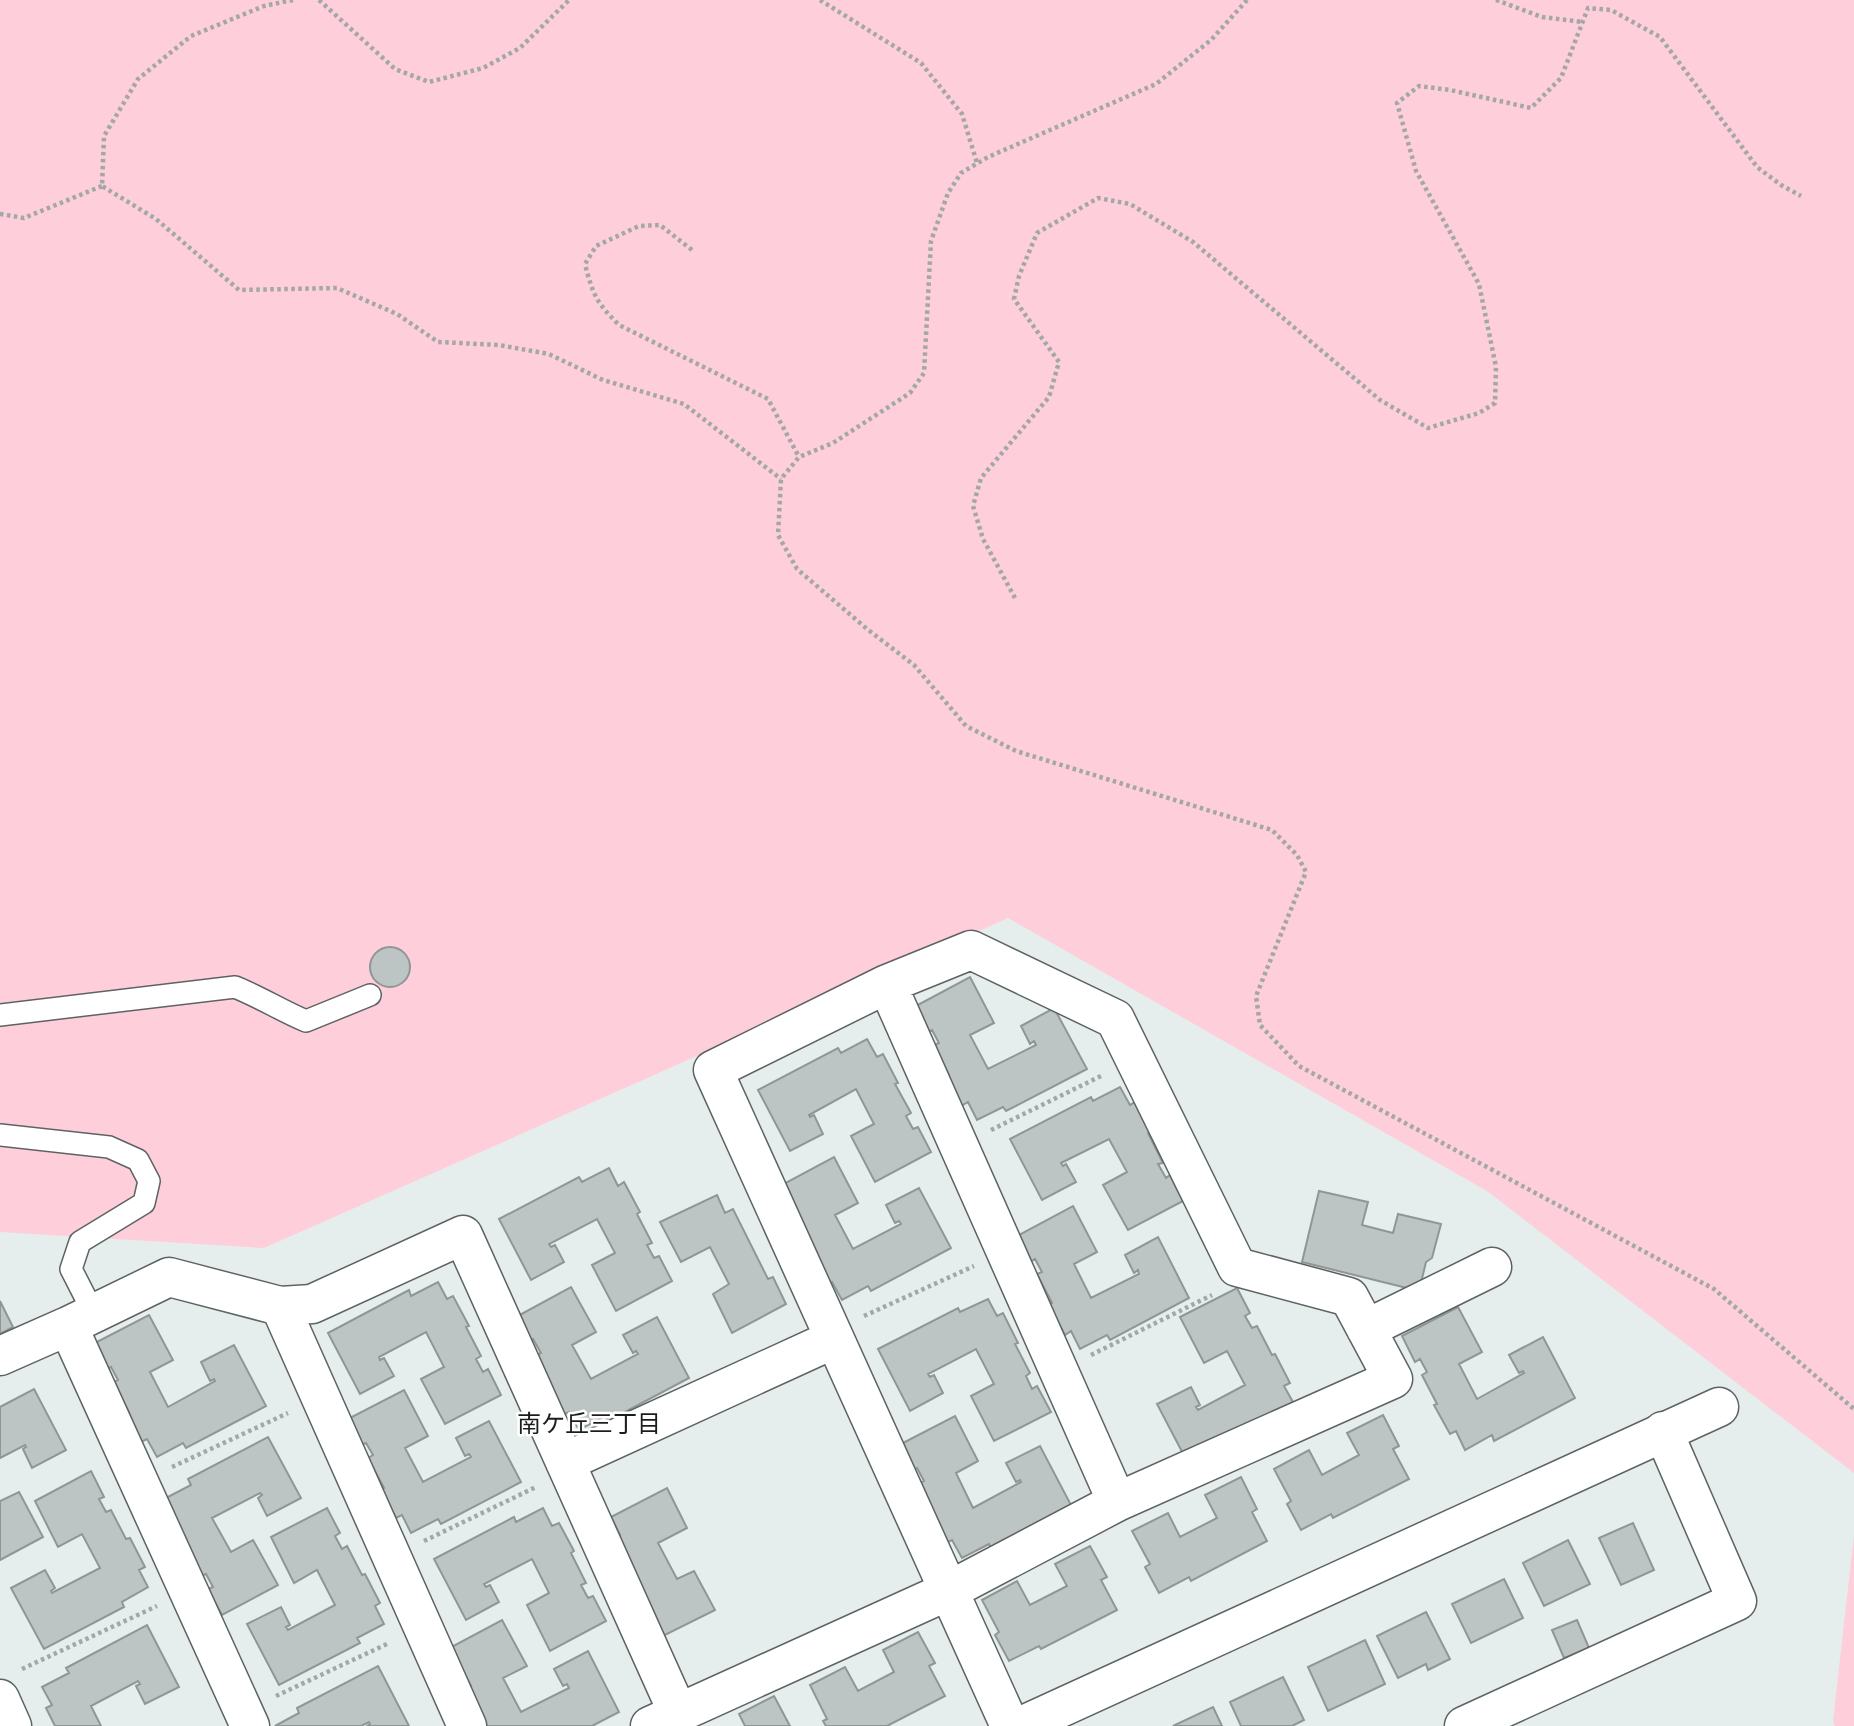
<svg xmlns="http://www.w3.org/2000/svg" width="1854" height="1726" viewBox="0 0 1854 1726" font-family="'DM Sans','Noto Sans JP',sans-serif">
<style>
.green{fill:#ffcedb}
.building{fill:#bdc4c4;stroke:#8f9696;stroke-width:2}
.lines{fill:none;stroke-linecap:round;stroke-linejoin:round}
.service-casing{stroke:#5d6363;stroke-width:24}
.minor-casing{stroke:#5d6363;stroke-width:41}
.tertiary-casing{stroke:#5d6363;stroke-width:41}
.path{stroke:#a2a7a7;stroke-width:4.5;stroke-dasharray:3.5 3.5;stroke-linecap:butt}
.service{stroke:#fff;stroke-width:21}
.minor{stroke:#fff;stroke-width:38}
.tertiary{stroke:#fff;stroke-width:38}
.labels{text-anchor:middle;stroke-width:5;stroke-linejoin:round;paint-order:stroke}
.neighbourhood-label{font-size:24px;fill:#1b1d1d;stroke:#fff}
</style>
<rect width="100%" height="100%" fill="#e6eded"/>
<!-- green -->
<path class="green" d="M0,0H1854V1473L1487,1191L1008,918L264,1248L0,1232Z
M1854,1535V1726H1835L1833,1721Z"/>
<!-- building -->
<path class="building" d="M370 967a20 20 0 1 1 40 0a20 20 0 1 1-40 0Z
M970,977L994,1023L970,1035L988,1069L1036,1045L1034,1041L1030,1044L1021,1026L1054,1008L1087,1069L1006,1111L1003,1107L977,1120L968,1102L961,1106L946,1077L949,1075L934,1045L939,1043L932,1030L927,1033L914,1007Z
M867,1039L877,1057L883,1054L898,1083L895,1084L911,1113L906,1116L913,1129L918,1127L931,1152L875,1182L851,1136L874,1124L856,1089L809,1115L810,1117L814,1115L823,1134L790,1151L758,1090L838,1048L841,1053Z
M1120,1087L1130,1105L1135,1102L1151,1131L1148,1133L1163,1163L1158,1164L1166,1178L1170,1175L1183,1201L1128,1230L1103,1185L1127,1172L1109,1139L1061,1163L1063,1166L1066,1164L1076,1182L1042,1200L1010,1139L1091,1097L1093,1101Z
M834,1157L858,1203L835,1215L853,1249L901,1224L899,1221L895,1223L886,1205L919,1188L951,1248L871,1291L868,1286L842,1300L832,1282L826,1285L799,1225L803,1223L796,1210L778,1187Z
M609,1168L618,1186L624,1182L640,1212L637,1214L652,1243L647,1245L654,1258L659,1256L672,1281L616,1311L592,1265L615,1253L597,1219L549,1244L551,1247L555,1245L564,1262L531,1280L499,1219L579,1177L582,1182Z
M1319,1191L1368,1202L1362,1225L1393,1233L1398,1214L1441,1224L1432,1258L1426,1262L1419,1291L1302,1262Z
M717,1195L725,1213L733,1209L768,1279L773,1277L786,1304L732,1333L713,1294L729,1284L710,1247L681,1262L660,1222Z
M1073,1206L1097,1252L1074,1264L1091,1298L1139,1274L1138,1270L1134,1273L1125,1255L1158,1237L1189,1298L1110,1340L1107,1335L1080,1349L1071,1331L1065,1335L1049,1305L1052,1303L1037,1274L1042,1272L1035,1259L1030,1262L1017,1236Z
M438,1282L447,1299L453,1296L469,1326L466,1327L481,1356L476,1359L483,1372L488,1369L501,1395L445,1424L421,1379L444,1367L426,1332L379,1357L380,1360L384,1358L394,1376L360,1394L328,1333L409,1290L411,1296Z
M571,1287L596,1332L572,1345L591,1379L638,1354L636,1351L633,1353L623,1335L657,1317L689,1378L608,1421L605,1416L579,1430L569,1412L563,1415L536,1355L541,1353L533,1339L529,1342L516,1317Z
M1237,1288L1250,1313L1245,1316L1252,1328L1257,1326L1272,1355L1275,1354L1290,1383L1284,1386L1294,1404L1189,1465L1157,1404L1191,1387L1200,1405L1196,1407L1198,1410L1245,1385L1227,1351L1204,1363L1180,1317Z
M988,1299L997,1316L1003,1313L1018,1343L1015,1344L1030,1373L1026,1376L1032,1389L1037,1386L1051,1412L994,1441L971,1396L994,1384L976,1349L928,1374L930,1377L934,1375L943,1393L910,1411L878,1349L958,1308L960,1312Z
M0,1301L13,1327L0,1334Z
M1458,1307L1482,1352L1459,1364L1477,1399L1524,1373L1523,1371L1519,1373L1509,1355L1543,1337L1575,1398L1494,1441L1492,1435L1465,1450L1456,1431L1450,1434L1434,1405L1437,1404L1422,1375L1427,1372L1420,1359L1415,1362L1402,1336Z
M149,1315L173,1360L150,1372L168,1407L215,1381L214,1379L210,1381L201,1362L234,1345L266,1406L186,1448L183,1443L157,1457L147,1439L141,1442L125,1413L129,1412L113,1383L118,1380L111,1367L106,1369L93,1344Z
M34,1389L66,1450L32,1468L23,1449L26,1447L25,1445L0,1458V1407Z
M404,1390L428,1436L405,1448L423,1482L471,1457L469,1454L465,1456L456,1438L489,1421L521,1482L441,1524L438,1519L411,1533L402,1515L396,1518L381,1489L384,1488L368,1458L373,1455L366,1443L361,1445L348,1419Z
M1383,1415L1399,1446L1393,1449L1409,1479L1333,1518L1331,1514L1301,1530L1287,1504L1291,1501L1274,1469L1309,1450L1322,1475L1359,1455L1347,1433Z
M955,1416L978,1461L956,1473L973,1508L1021,1482L1020,1480L1016,1482L1006,1463L1040,1446L1072,1507L991,1549L989,1544L962,1558L952,1540L946,1543L919,1484L924,1481L917,1468L912,1470L899,1445Z
M268,1437L301,1498L267,1516L258,1498L262,1495L260,1493L212,1518L231,1552L253,1540L278,1585L222,1615L208,1589L213,1587L206,1574L201,1576L164,1499L191,1485L188,1479Z
M91,1471L104,1497L99,1499L106,1512L111,1510L126,1539L130,1538L145,1567L139,1570L148,1587L122,1602L124,1607L44,1649L11,1588L45,1570L55,1588L51,1591L52,1593L100,1568L82,1534L58,1547L35,1501Z
M1241,1477L1257,1509L1252,1512L1267,1541L1191,1581L1189,1577L1159,1593L1145,1567L1150,1564L1132,1531L1168,1513L1180,1537L1217,1518L1205,1495Z
M667,1488L687,1528L658,1543L677,1579L694,1571L715,1610L661,1637L614,1539L620,1535L611,1517Z
M19,1492L43,1537L0,1560V1501Z
M327,1508L340,1533L335,1536L342,1549L347,1546L362,1575L365,1574L380,1603L375,1606L384,1624L357,1638L360,1643L279,1685L247,1624L281,1607L290,1625L286,1627L288,1630L335,1605L317,1570L294,1583L271,1537Z
M543,1508L552,1526L559,1523L574,1551L571,1553L586,1583L581,1585L588,1598L593,1596L606,1621L550,1651L527,1605L549,1593L532,1559L484,1584L486,1587L490,1585L499,1602L466,1620L434,1559L514,1517L516,1522Z
M1633,1523L1654,1570L1621,1585L1599,1538Z
M1568,1540L1590,1584L1544,1606L1523,1563Z
M1090,1546L1107,1577L1101,1580L1117,1610L1041,1649L1039,1646L1009,1661L995,1635L999,1632L982,1600L1017,1581L1030,1605L1067,1586L1055,1564Z
M1504,1579L1523,1618L1471,1643L1452,1604Z
M1426,1612L1450,1659L1428,1670L1426,1664L1398,1678L1377,1636Z
M502,1620L527,1666L503,1678L521,1712L569,1688L567,1684L563,1686L554,1669L588,1651L619,1712L592,1726H482L467,1688L471,1686L464,1673L460,1675L446,1650Z
M1577,1620L1589,1648L1564,1658L1552,1630Z
M147,1625L179,1687L145,1704L136,1686L140,1684L138,1681L91,1706L101,1726H55L46,1708L52,1705L42,1687L69,1673L66,1668Z
M918,1632L935,1663L929,1666L945,1696L887,1726H826L823,1721L827,1719L810,1685L845,1667L858,1691L894,1672L883,1650Z
M1365,1640L1385,1684L1328,1711L1308,1667Z
M378,1666L409,1726H367L370,1724L369,1722L361,1726H275L299,1713L297,1708Z
M1283,1677L1304,1720L1292,1726H1241L1230,1702Z
M774,1696L790,1726H745L739,1714Z
M1213,1707L1222,1726H1173Z"/>
<g class="lines">
<!-- service casing -->
<g class="service-casing">
<path id="service" d="M0,1015L235,987C260,997 282,1011 306,1021L370,995
M0,1135L109,1147L138,1160L149,1181L144,1203L80,1242L71,1269L94,1314"/>
</g>
<!-- minor casing -->
<g class="minor-casing">
<path id="minor" d="M887,984L1117,1502
M280,1306L467,1726
M68,1326L250,1726
M1366,1329L1492,1267
M0,1356L68,1326L169,1277L280,1306L312,1304L463,1235L678,1713
M565,1462L834,1339
M0,1699L12,1726
M650,1726L948,1591L1117,1502L1393,1379L1349,1297L1237,1267L1115,1019L971,950L887,984L713,1070L1010,1726
M1464,1726L1737,1601L1663,1431"/>
</g>
<!-- tertiary casing -->
<g class="tertiary-casing">
<path id="tertiary" d="M1021,1726L1719,1407"/>
</g>
<!-- path -->
<path class="path" d="M293,0L264,6L191,36L138,79L104,136L102,186L156,219L239,290L337,288L397,314L438,342L499,345L549,354L603,380L684,404L781,479
M319,0L395,69L429,82L483,68L520,48L569,0
M820,0L921,63L962,114L977,163
M1247,0L1211,40L1156,84L988,157L961,173L948,193L931,241L924,373L910,393L833,443L799,457L781,479L778,535L797,569L867,629L914,665L966,726L1016,751L1272,830L1297,855L1306,872L1256,996L1260,1025L1299,1066L1714,1289L1854,1409
M1496,0L1542,17L1583,22
M0,214L24,218L102,186
M692,250L660,225L639,226L596,246L585,264C593,295 596,302 619,325L768,399L799,457
M1015,598L983,539L973,506L981,478L1049,397L1059,362L1014,299L1019,276L1037,233L1098,198L1130,204L1193,242L1380,400L1428,428L1479,413L1495,403L1496,367L1479,284L1416,171L1397,103L1419,86L1450,90L1531,108L1561,78L1588,8L1611,10L1660,37L1757,167L1781,185L1801,196
M991,1130L1103,1075
M864,1316L974,1266
M1091,1355L1212,1295
M172,1467L288,1413
M424,1541L536,1487
M22,1669L157,1606
M276,1696L389,1643"/>
<!-- service -->
<use href="#service" class="service"/>
<!-- minor -->
<use href="#minor" class="minor"/>
<!-- tertiary -->
<use href="#tertiary" class="tertiary"/>
</g>
<g class="labels">
<!-- neighbourhood labels -->
<g class="neighbourhood-label">
<text x="589" y="1432">南ケ丘三丁目</text>
</g>
</g>
</svg>
